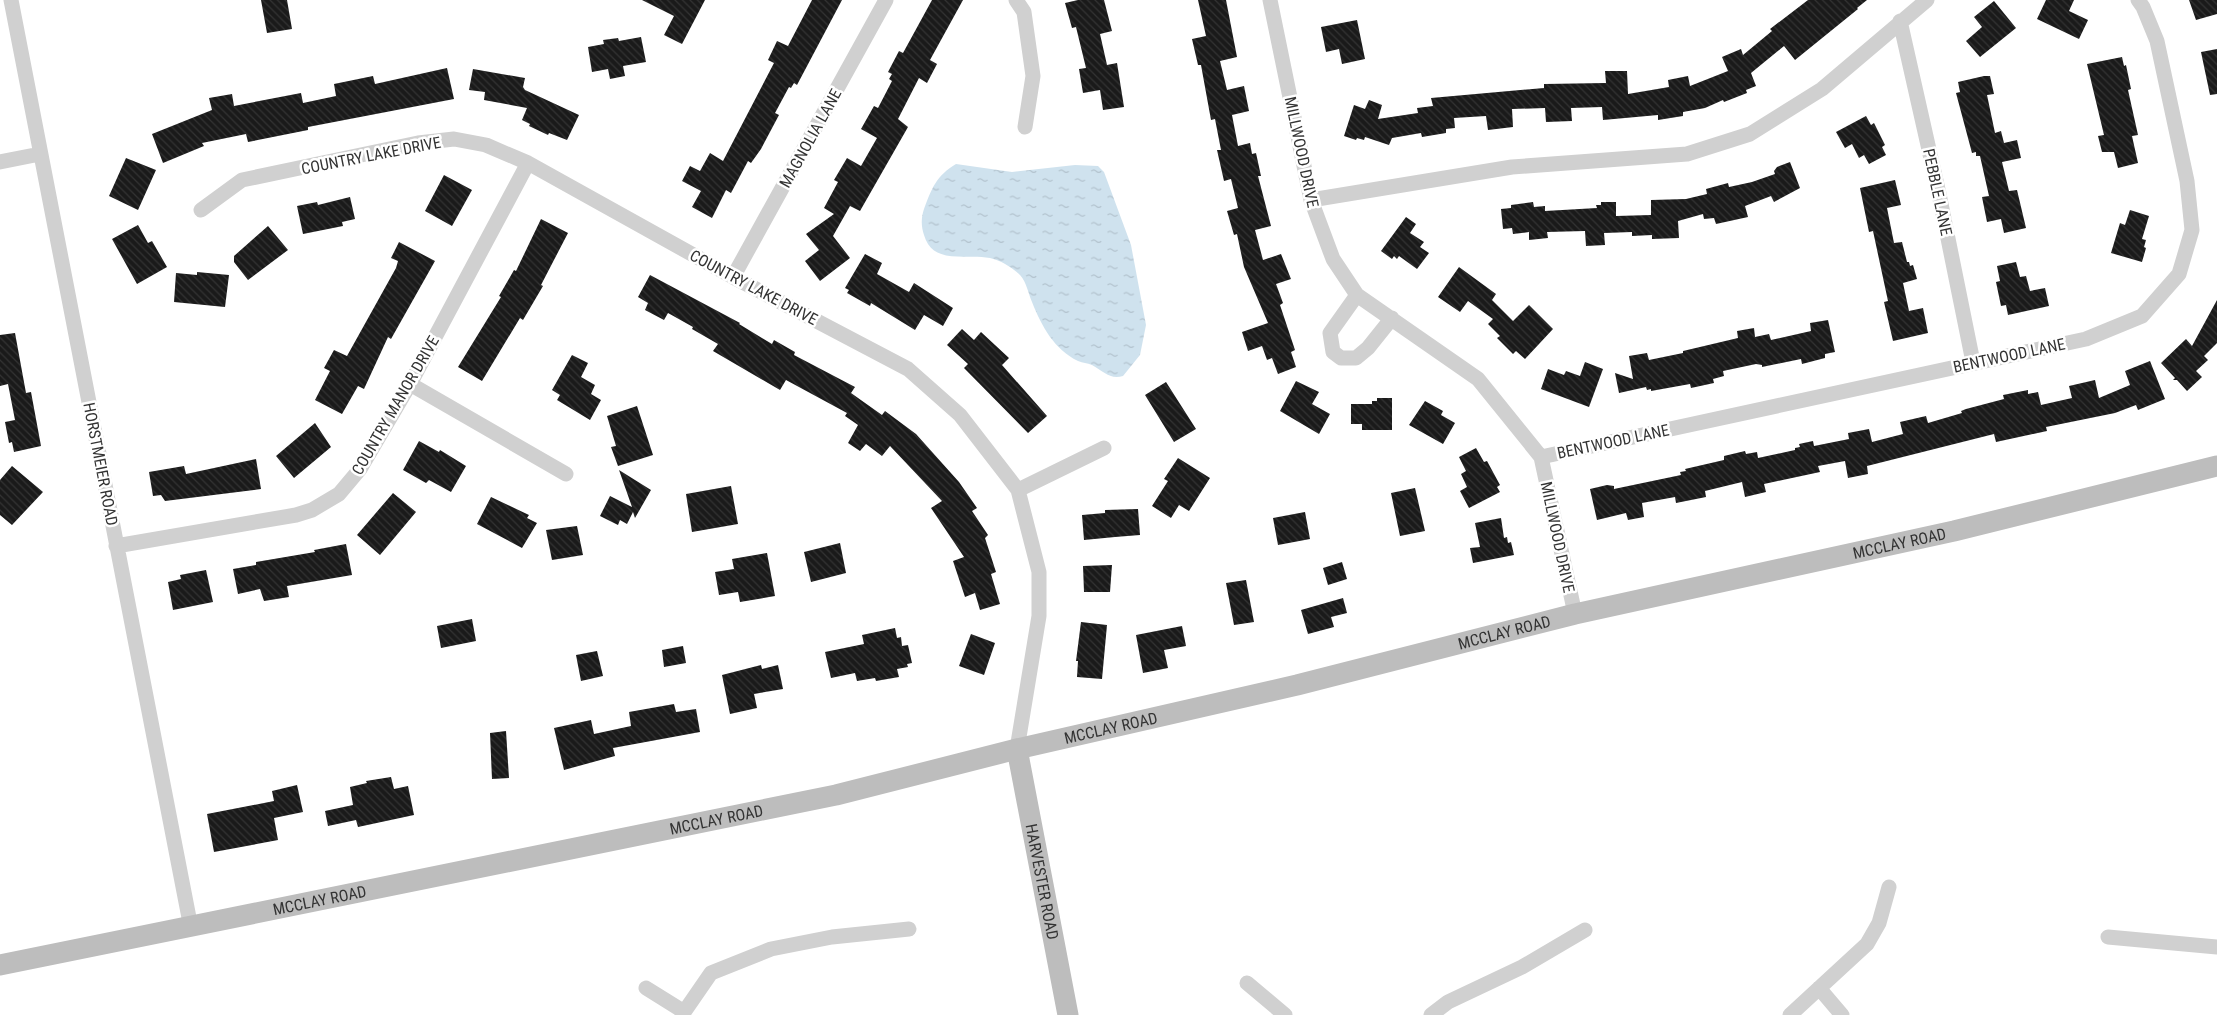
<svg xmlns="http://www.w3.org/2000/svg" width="2217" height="1015" viewBox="0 0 2217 1015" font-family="'Roboto Condensed',sans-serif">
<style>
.water{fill:url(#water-ripples)}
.building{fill:url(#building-back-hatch)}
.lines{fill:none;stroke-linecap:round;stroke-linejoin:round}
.minor{stroke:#d0d0d0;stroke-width:15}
.secondary{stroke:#bdbdbd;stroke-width:21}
.labels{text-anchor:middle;stroke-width:5;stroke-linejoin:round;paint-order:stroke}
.street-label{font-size:16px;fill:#333;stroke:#fff}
</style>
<defs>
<pattern id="water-ripples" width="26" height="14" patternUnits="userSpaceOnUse" patternTransform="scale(1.25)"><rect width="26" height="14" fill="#cfe2ee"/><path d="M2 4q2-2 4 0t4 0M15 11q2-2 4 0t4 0" fill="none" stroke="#b2c2cd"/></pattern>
<pattern id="building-back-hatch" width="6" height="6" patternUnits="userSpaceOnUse" patternTransform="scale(1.25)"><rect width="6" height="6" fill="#1a1a1a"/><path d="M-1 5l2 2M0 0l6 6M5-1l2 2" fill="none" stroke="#333"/></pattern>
</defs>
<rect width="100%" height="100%" fill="#fff"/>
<!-- water -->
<path class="water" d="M956,164L1012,172L1075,165L1098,166L1104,172L1131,245L1146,325L1140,355L1123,376C1110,380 1103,371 1092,365C1087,363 1083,363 1078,361C1054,349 1042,327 1032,302C1028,293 1027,283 1020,275C1013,268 1000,260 990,258C967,253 933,266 924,235C921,226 921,218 924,209C932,188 936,176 956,164Z"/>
<!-- building -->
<path class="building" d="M261,0H287L292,29L267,33Z
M642,0H705L682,44L664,35L674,16Z
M812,0H842L797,85L794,83L791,88L789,87L775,113L779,115L761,149L751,163L748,161L731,193L726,190L712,218L692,207L701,191L682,181L690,166L700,171L710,153L723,161L774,63L768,60L777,41L788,46Z
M932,0H963L930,60L937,64L927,83L919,78L898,119L908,127L860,211L850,206L833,236L850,258L820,281L805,261L819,250L806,234L834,214L824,208L838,182L834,180L847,158L861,166L877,138L861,129L874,106L878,108L892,81L889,79L892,74L888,72L899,51L903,53Z
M1078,0H1104L1112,31L1100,34L1107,65L1117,63L1124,107L1103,110L1100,90L1083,93L1079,69L1086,68L1076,27L1072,28L1065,3Z
M1198,0H1226L1237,57L1220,61L1227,90L1244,86L1249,111L1232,115L1238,146L1250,143L1252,154L1256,153L1261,176H1258L1271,226L1255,230L1263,260L1281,254L1291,279L1276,284L1283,303L1280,305L1295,350L1291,352L1296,367L1278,374L1272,358L1267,360L1262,346L1248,351L1242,332L1268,323L1244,267L1237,234L1234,235L1227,211L1238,208L1231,179L1224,181L1217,150H1221L1215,119L1211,120L1201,65H1198L1192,39L1206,36Z
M1808,0H1867L1857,8L1858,9L1795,60L1784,46L1751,73L1756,86L1746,90L1747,93L1724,102L1723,100L1705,108L1683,112V116L1658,120V115L1603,120L1602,107L1571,108L1572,121L1546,122L1545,108L1512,109L1513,127L1488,130L1486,116L1454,118L1455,128L1446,129V133L1422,137L1421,133L1392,138L1389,145L1365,137L1364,140L1357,138L1356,140L1344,136L1354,105L1365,109L1369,100L1382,105L1378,119L1418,113L1417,108L1433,106L1431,98L1544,88V84L1606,83L1605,71H1627L1628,94L1669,87L1668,80L1688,76L1690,86L1728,71L1722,57L1741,49L1743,55L1772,31L1770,29Z
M2046,0H2074L2069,11L2088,20L2079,39L2037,19Z
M2189,0H2217V14L2196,20Z
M1994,1L2016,28L1980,57L1966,41L1982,27L1974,17Z
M1357,20L1365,59L1342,64L1339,49L1326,52L1321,27Z
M641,37L646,62L623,66L625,76L610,79L608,69L592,72L588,47L604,44L603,40L618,38L619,41Z
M2217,49V94L2210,95L2201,52Z
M2122,57L2124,66L2126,65L2131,89L2128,90L2138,135L2132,136L2138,163L2118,168L2114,152H2102L2098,136L2104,135L2087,64Z
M447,68L454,99L308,127V130L248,142L246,134L202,143L204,146L163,163L152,134L212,110L209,98L232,94L234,106L301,93L303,103L336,96L334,84L373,76L375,84Z
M473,69L525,78L523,87L525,90L579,115L567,140L549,133L548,135L529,126L530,124L522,120L527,108L484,100L485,92L469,90Z
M1984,76H1990L1994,94L1987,95L1995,133L2001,131L2004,143L2017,140L2021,158L2002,162L2009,191L2017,190L2026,228L2004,233L2001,219L1987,222L1982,197L1989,196L1980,156H1976V152L1972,153L1956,93L1960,92L1958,82Z
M1866,116L1871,125L1874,123L1885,145L1882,147L1886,155L1869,164L1864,155L1859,158L1852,144L1845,148L1836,132Z
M126,158L156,170L138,210L109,196Z
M1790,162L1800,188L1774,202L1771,196L1745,206L1748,217L1716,224L1714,218L1704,219L1703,214L1678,221L1679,238L1652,239V235L1632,236V232L1604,233L1605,245L1586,246L1585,231L1547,232L1548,238L1529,240V232L1513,234L1512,228L1503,229L1501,209L1511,208V205L1533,202L1534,207L1545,206V211L1597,208L1596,205H1601V202H1616V216L1651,215V200L1686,199L1707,194L1706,189L1728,183L1729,187L1752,182L1775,174L1774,171L1777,167Z
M444,175L472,190L452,226L425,211Z
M1895,180L1901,205L1887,208L1894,243L1902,242L1907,262H1909L1910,266L1913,265L1917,279L1903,283L1909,311L1923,308L1928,333L1893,341L1884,302L1888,301L1873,231L1869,232L1860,188Z
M350,197L355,219L342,222L343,226L303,234L297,206L317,202L318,205Z
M2130,210L2149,216L2142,239L2146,240L2144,247L2146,248L2142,262L2111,253L2120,223L2125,225Z
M1406,217L1416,224L1410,233L1424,242L1420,247L1429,253L1417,269L1399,256L1397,259L1394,256L1392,259L1381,251Z
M541,219L568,233L541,285L543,286L523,320L520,318L482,381L458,367L501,297L499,296L514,270L516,271Z
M138,225L148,243L152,241L167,267L137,284L112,239Z
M268,226L288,250L248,280L234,262V256Z
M399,242L435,261L391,339L388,337L364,389L358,386L342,414L315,400L330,371L324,368L334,350L347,356L396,268L398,261L391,258Z
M865,254L882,263L877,274L909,292L914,283L953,308L943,326L924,315L915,330L871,303L870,306L847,293L849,290L845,288Z
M2016,262L2020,277L2026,276L2030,291L2045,288L2049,306L2008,315L2006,305L2001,306L1996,282L2000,281L1997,266Z
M1459,267L1496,294L1492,300L1513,321L1529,305L1553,329L1525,359L1516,351L1513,354L1497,338L1500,336L1488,324L1493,319L1468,301L1460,312L1438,297Z
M197,272L229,275L225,307L174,302L176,273L197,275Z
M650,275L740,323L739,324L772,344L774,340L795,352L794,355L855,387L851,393L882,415L885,411L916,434L959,482L977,508L972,511L988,535L985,538L996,572L991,574L1000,604L980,610L975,593L965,597L953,561L964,557L931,508L942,501L890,446L882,456L866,444L860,451L848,443L858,425L845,416L847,413L786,380L780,390L713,351L718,344L692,329L693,327L668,313L664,320L645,310L648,303L638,297Z
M2217,300V343L2204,356L2208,360L2196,371L2202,377L2187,391L2177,380H2173L2175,378L2161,363L2186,339L2192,346Z
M1828,320L1835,352L1825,354V358L1802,364L1801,359L1762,367V365L1756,364L1723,371L1724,376L1713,379L1714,383L1691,388L1690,384L1651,391V389L1647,390L1646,387L1619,393L1615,373L1633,379L1629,356L1647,353L1649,360L1683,353V351L1738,338L1737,331L1754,328L1755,337L1769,334L1771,340L1811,331L1810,323Z
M962,329L974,340L981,332L1009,358L1002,365L1047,416L1028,433L964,368L968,364L947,345Z
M15,333L26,393L31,392L41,446L14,452L12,442L9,443L5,422L15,420L8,384L0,386V335Z
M572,355L588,363L581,377L595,385L591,394L601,400L590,420L557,400L560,395L552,390Z
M2150,361L2165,399L2138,410L2136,405L2115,413L2046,427L2047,431L1996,442L1994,434L1867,466L1868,474L1848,478L1845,461L1818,466L1820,472L1764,484L1766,492L1745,497L1742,482L1705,491L1706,497L1676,503L1675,497L1642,503L1644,517L1628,520L1626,513L1597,520L1590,489L1607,485L1614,486V489L1681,475L1680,472L1686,471L1685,469L1724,460V456L1745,451L1746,454L1757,452L1758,458L1795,450V448L1800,447L1799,444L1813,441L1814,446L1849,439L1848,433L1869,429L1872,442L1903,434L1900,422L1926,416L1928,423L1962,413L1961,411L1966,409L2004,399L2003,395L2028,390V394L2038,392L2041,405L2072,398L2069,386L2095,380L2099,398L2130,385L2125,371Z
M1585,362L1603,369L1589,407L1541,389L1548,369L1564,375L1566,371L1580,376Z
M1296,381L1319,392L1312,404L1330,414L1319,434L1280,411Z
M1166,382L1196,429L1174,442L1145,395Z
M1377,398H1392V430H1362V424H1351V404H1372V401H1377Z
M1425,401L1443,411L1441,415L1455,423L1443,444L1409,425Z
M637,406L653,455L618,466L611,447L616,446L607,416Z
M315,423L331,447L294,478L276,456Z
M419,441L439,452L440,450L466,466L451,492L429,480L426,483L403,470Z
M1476,448L1484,462L1487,461L1500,485L1497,487L1500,492L1469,508L1460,491L1467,487L1461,474L1466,471L1459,457Z
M1178,458L1210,478L1189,511L1179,505L1171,518L1152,506L1168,481L1164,479Z
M256,459L261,489L165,501L161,495L153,496L149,472L184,466L186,474Z
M12,466L43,492L12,525L0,515V480Z
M619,470L651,490L635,518L633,512L627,524L620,520L618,525L600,516L610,496L632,507Z
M731,486L738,524L692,532L686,494Z
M1415,488L1425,531L1400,536L1391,493Z
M393,493L416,512L380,555L357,535Z
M491,497L529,515L527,518L537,523L522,548L477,524Z
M1138,509L1140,535L1115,537V535V537L1084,540L1082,515L1105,513V510Z
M1305,512L1310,539L1278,545L1273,518Z
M1501,518L1504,538L1507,537L1508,543L1511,542L1514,555L1473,563L1470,548L1480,547L1475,523Z
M577,526L583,555L552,560L546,530Z
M840,543L846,573L811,582L804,552Z
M346,544L352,575L287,586L289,597L264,601L260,589L238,594L233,569L256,565V562L315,552L314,550Z
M767,553L775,596L740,602L738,592L719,595L715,572L734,569L732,559Z
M1342,562L1347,579L1328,585L1323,568Z
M1112,565L1110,592H1084L1083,566Z
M206,570L213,602L173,610L168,582L181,579L180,575Z
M1246,580L1254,622L1234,625L1226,583Z
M1343,598L1347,613L1331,617L1334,627L1308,634L1301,610Z
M472,619L476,641L441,648L437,626Z
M1081,622L1107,625L1102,679L1077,677L1078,661H1076Z
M1182,626L1186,646L1164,650L1168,668L1143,673L1136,635Z
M895,628L897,638L901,637L902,646L908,645L912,663L907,664L908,667L897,669L899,677L876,681L875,678L857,681L855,673L831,678L825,652L864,644L862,635Z
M971,634L995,643L984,675L959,666Z
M683,646L686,663L664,667L662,650Z
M597,651L603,676L581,681L576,655Z
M761,665L762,669L778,665L783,689L754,694L757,708L730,714L722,675Z
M674,704L676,712L696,709L700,732L613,748L615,756L564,770L554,728L591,720L594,734L631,726L629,712Z
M506,731L509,778L492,779L490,733Z
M391,777L394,789L408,786L414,815L358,827L356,820L328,826L325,811L353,805L350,787L367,783L366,781Z
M297,785L303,812L274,818L278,840L214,852L207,814L274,801L272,791Z"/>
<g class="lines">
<!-- minor -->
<path class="minor" d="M11,0L191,928
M1016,0L1024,12L1033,76L1025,127
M1270,0L1311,200L1333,259L1357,295L1478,379L1541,457L1575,614
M1900,21L1939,194L1973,362
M0,162L40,154
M1311,200L1512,167L1687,154L1750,134L1822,89L1927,0
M201,210L242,180L418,143L454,139L486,145L528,163L733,277L908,369L960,415L1018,490L1039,572V616L1017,749
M733,277L886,0
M1357,295L1330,333L1333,352L1341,358H1356L1368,348L1392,318
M410,384L566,474
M1541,457L2086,339L2142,316L2179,274L2192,230L2187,181L2157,41L2143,7L2138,0
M1018,490L1104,448
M116,546L296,515L312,510L339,494L360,469L410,384L528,163
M2108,937L2217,947
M1247,983L1285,1015
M646,988L683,1011
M1819,988L1842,1015
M682,1015L711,973L771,949L832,937L909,929
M1431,1015L1448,1002L1522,967L1585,930
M1790,1015L1867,944L1879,923L1889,887"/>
<!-- secondary -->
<g class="secondary">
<path id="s1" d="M1017,749L1068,1015"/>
<path id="s2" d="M0,965L836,795L1017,749L1297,685L1575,614L1954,531L2217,466"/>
</g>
</g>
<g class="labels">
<!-- street labels -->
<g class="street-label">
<text transform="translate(810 138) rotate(-61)" y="6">MAGNOLIA LANE</text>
<text transform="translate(1302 152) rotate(78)" y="6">MILLWOOD DRIVE</text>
<text transform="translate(371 155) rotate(-11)" y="6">COUNTRY LAKE DRIVE</text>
<text transform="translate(1938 192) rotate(78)" y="6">PEBBLE LANE</text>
<text transform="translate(754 287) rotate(28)" y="6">COUNTRY LAKE DRIVE</text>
<text transform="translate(2009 355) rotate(-12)" y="6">BENTWOOD LANE</text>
<text transform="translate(395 405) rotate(-60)" y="6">COUNTRY MANOR DRIVE</text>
<text transform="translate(1613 441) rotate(-12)" y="6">BENTWOOD LANE</text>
<text transform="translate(101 464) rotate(79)" y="6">HORSTMEIER ROAD</text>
<text transform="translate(1558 537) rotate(78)" y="6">MILLWOOD DRIVE</text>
<text dy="6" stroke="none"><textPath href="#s2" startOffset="1946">MCCLAY ROAD</textPath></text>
<text dy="6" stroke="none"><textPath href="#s2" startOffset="1541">MCCLAY ROAD</textPath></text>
<text dy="6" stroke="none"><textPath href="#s2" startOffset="1136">MCCLAY ROAD</textPath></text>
<text dy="6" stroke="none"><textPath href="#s2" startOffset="731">MCCLAY ROAD</textPath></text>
<text dy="6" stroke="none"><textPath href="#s1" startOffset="135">HARVESTER ROAD</textPath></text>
<text dy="6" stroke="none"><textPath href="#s2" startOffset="326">MCCLAY ROAD</textPath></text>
</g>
</g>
</svg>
